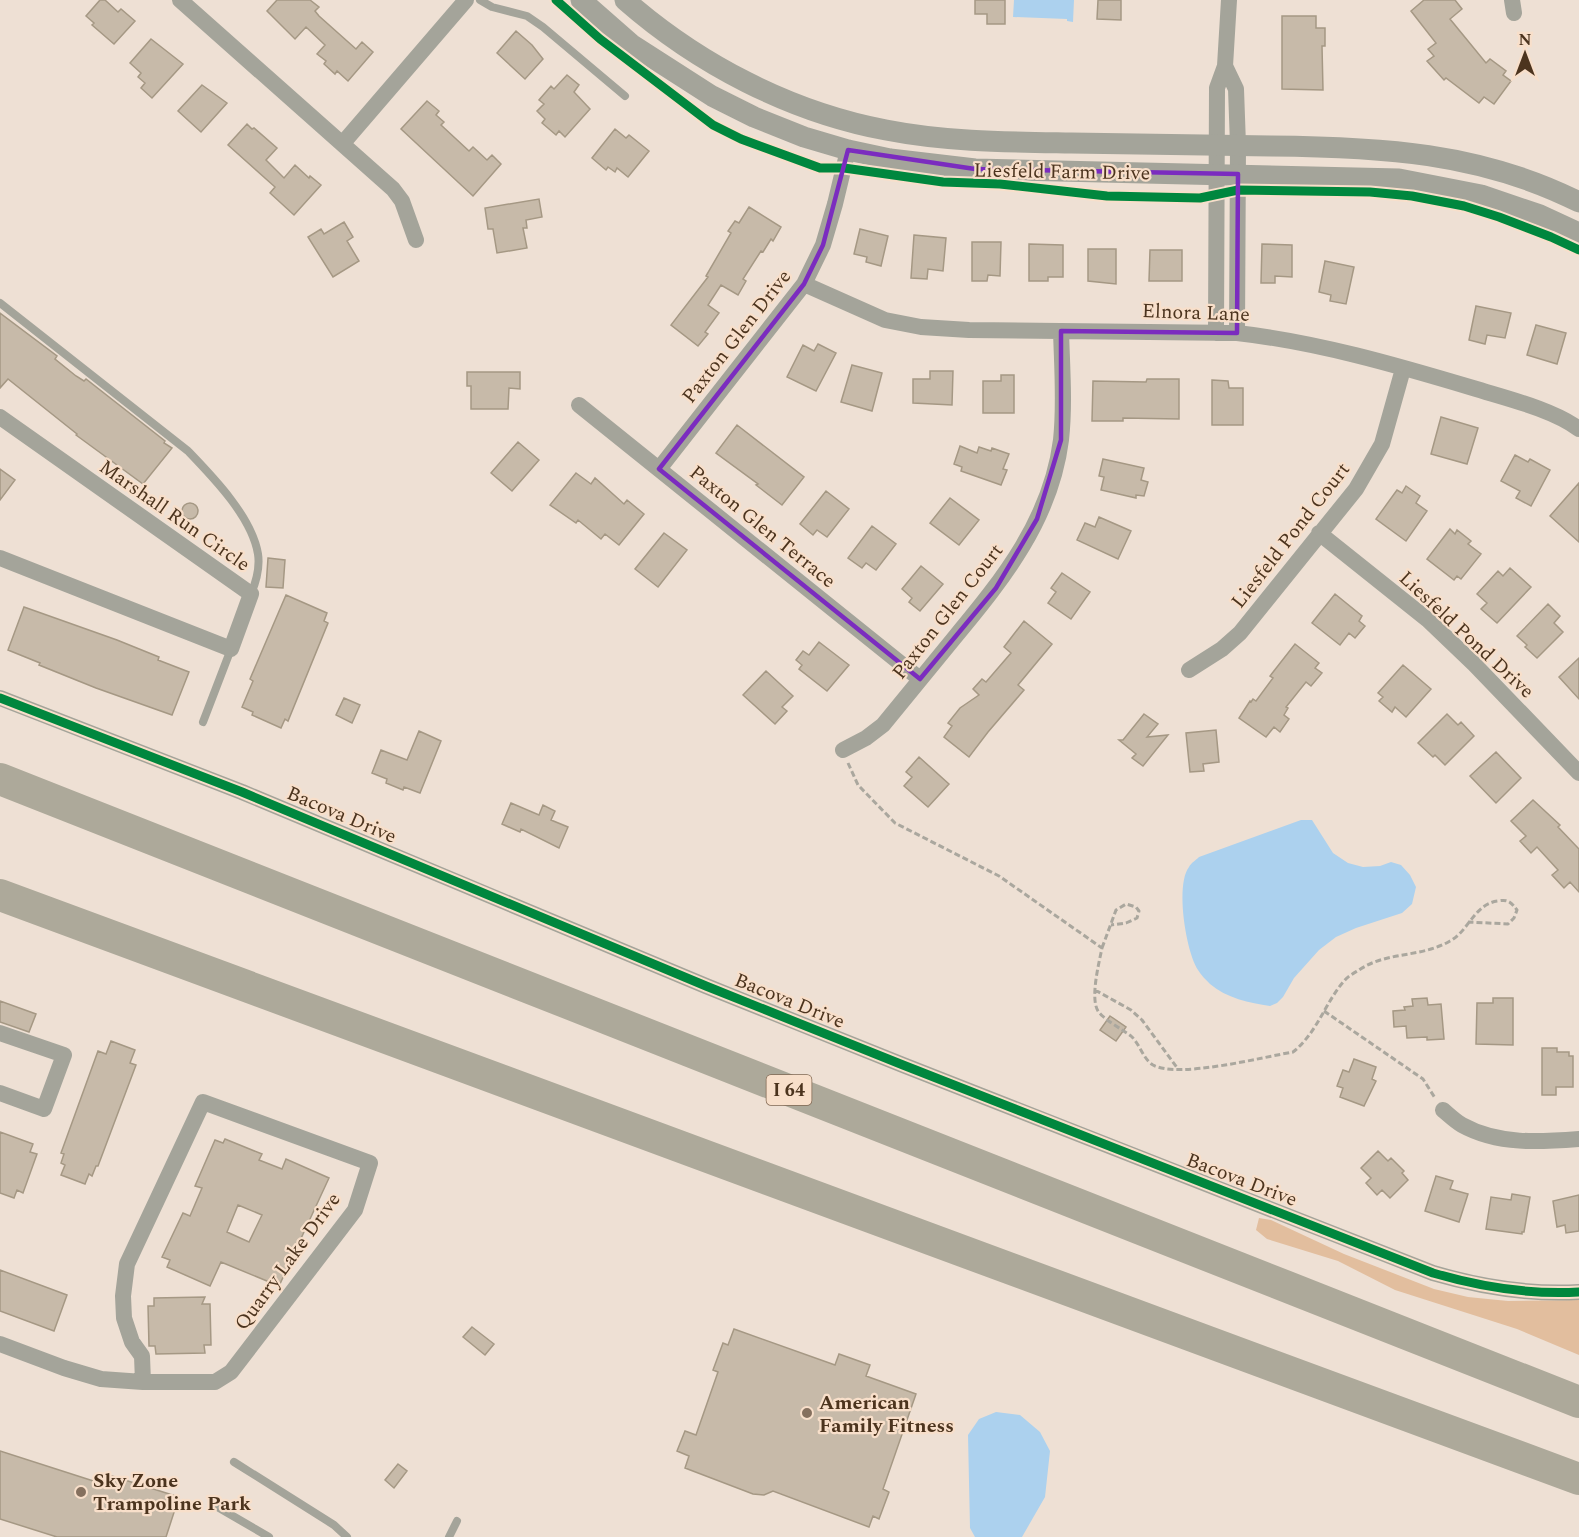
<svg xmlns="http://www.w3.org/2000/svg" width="1579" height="1537" viewBox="0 0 1579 1537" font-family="Spectral,serif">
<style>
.forest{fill:#e2be9e}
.water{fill:#acd1ee}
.building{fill:#c7baa9;stroke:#a59884;stroke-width:1.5;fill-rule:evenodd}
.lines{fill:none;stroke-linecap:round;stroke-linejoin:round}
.path{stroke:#aaa79e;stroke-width:3;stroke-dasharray:6 3;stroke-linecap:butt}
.service{stroke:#a4a49a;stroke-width:8}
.minor{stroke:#a4a49a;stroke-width:16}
.tertiary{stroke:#a4a49a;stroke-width:21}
.motorway{stroke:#ada99a;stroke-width:32}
.cycleway-casing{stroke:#f8dfca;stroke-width:13}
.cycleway{stroke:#00873e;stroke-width:9}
.marked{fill:none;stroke:#7b2cbf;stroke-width:4.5;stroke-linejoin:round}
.poi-dot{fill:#85705e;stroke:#f8dfca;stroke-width:2}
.labels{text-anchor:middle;stroke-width:4.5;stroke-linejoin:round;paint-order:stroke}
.shield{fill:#f8dfca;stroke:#806752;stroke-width:1.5}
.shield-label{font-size:18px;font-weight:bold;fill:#4c341e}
.street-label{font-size:20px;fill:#4c341e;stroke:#f8dfca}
.poi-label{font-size:20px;font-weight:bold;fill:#4c341e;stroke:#f8dfca;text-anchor:start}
</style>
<rect width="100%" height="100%" fill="#eee0d4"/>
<!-- forest -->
<path class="forest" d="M1259,1218L1271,1220L1344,1254L1434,1289L1468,1297L1508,1301L1579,1300V1355L1517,1329L1395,1290L1338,1261L1267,1239L1256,1230Z"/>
<!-- water -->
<path class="water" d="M1014,0H1074L1073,22L1067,21V19L1013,17Z
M1301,820H1312L1333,853L1348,863L1363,867L1380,866L1391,862L1401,865L1410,875L1416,887L1412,904L1402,913L1356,928L1336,937L1319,950L1294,978L1283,997L1277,1003L1270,1006C1250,1003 1226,998 1210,984C1206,980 1201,975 1198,970C1186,952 1175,885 1189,867C1191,863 1196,860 1199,857Z
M996,1412L1020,1415L1040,1432L1050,1451L1045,1497L1022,1537H975L970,1528L968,1435L979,1419Z"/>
<!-- building -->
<path class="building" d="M100,0H105L118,12L121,9L135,21L114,44L92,25L94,23L86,16Z
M277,0H310L319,7L315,11L319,16L356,49L362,42L373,52L348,81L337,71L335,74L324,64L326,61L317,54L325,45L306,27L295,39L267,11Z
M975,0H1005V24H987V14H975Z
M1098,0H1121V20L1097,19Z
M1424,0H1455L1462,9L1450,19L1486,63L1490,59L1506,71L1503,75L1511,81L1494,104L1484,97L1479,103L1446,78L1444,80L1427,61L1434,56L1428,49L1436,43L1411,11Z
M1282,16H1316V28H1325V46H1322L1323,90L1282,89Z
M516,31L532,45L543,59L525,79L497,53Z
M151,39L183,64L152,98L141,88L145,83L138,77L141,73L130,63Z
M567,75L579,85L574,92L590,109L565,137L559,131L556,135L542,123L545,119L537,111L544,104L539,100L551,86L554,89Z
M202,85L227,103L201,132L178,111Z
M427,101L439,111L436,115L444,122L441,125L469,151L473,147L487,160L492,155L501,164L473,196L401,129Z
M247,124L252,129L254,128L277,148L266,160L284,178L295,165L309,178L310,176L321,185L294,215L270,193L275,187L228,145Z
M615,129L626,138L629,135L649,151L628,177L617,168L615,172L608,167L606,170L592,158Z
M539,199L542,217L526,220L527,228H523L527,248L497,253L493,229H488L485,208Z
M749,207L781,227L773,241L771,239L763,252L761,251L743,279L746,281L738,295L721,285L708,305L719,313L705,332L708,334L698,346L671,325L708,277L706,276L731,233L728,231L735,221L739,223Z
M344,222L353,237L347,241L359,261L333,277L308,237L321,229L324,234Z
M860,229L888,236L881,266L866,262L867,257L854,254Z
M914,235L946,238L943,271L928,269L927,279L911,278Z
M972,242H1001L1000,276L988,275L987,281H972Z
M1029,244L1063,245V277H1048V281H1029Z
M1262,244L1292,245V277L1275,276V283H1261Z
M1088,249H1116V284L1088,281Z
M1150,250H1182V281H1149Z
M1325,261L1354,267L1346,304L1330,301L1331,295L1319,292Z
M1476,306L1511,313L1505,338L1487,335L1485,344L1469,340Z
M0,313L57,356L55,359L76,376L84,381L86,379L165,441L164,443L172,448L143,484L76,435L77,434L8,379L0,388Z
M1536,325L1566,333L1557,364L1527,355Z
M818,344L836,353L816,391L787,377L803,345L814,351Z
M852,365L882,373L872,411L841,402Z
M930,371H953L952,405L913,403V379H930Z
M467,372H520V389L509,388L508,409H471V386H467Z
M1001,375H1014V413H983V381H1001Z
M1147,379H1179V419L1123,418V421H1092L1093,381L1146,382Z
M1212,380L1228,381L1229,388H1243V425H1212Z
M1441,417L1478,428L1467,464L1431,454Z
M737,425L804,477L782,505L756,485L758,484L716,453Z
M518,442L539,460L512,491L491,473Z
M960,446L977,453L979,447L991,451L992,448L1009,454L1003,469L1007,470L1001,485L961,471L962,467L954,464Z
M1515,455L1528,462L1530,459L1550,470L1531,506L1516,498L1520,491L1501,481Z
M1103,459L1144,468L1141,480L1148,482L1144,496L1136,495V498L1101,490L1104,477L1099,476Z
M0,469L15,480L0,500Z
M576,473L591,484L595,478L624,504L627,500L644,514L619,545L605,534L601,539L578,520L576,523L550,505Z
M1579,483V542L1550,516Z
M1406,486L1420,496L1416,503L1427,511L1406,541L1376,519L1397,490L1402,493Z
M826,491L849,509L827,537L817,530L813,535L800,524Z
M950,498L979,520L959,545L930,523Z
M182 511a8 8 0 1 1 16 0a8 8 0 1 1-16 0Z
M1099,517L1131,531L1118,559L1077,540L1085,523L1095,527Z
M872,526L896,544L876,570L866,563L862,568L848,558Z
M1450,529L1455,534L1457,530L1471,541L1468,544L1481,554L1461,579L1457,576L1454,580L1427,559Z
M664,533L687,550L658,587L635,569Z
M268,558L285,560L283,588L266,587Z
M921,566L943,584L920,611L909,602L912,598L902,589Z
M1510,568L1531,587L1497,623L1481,609L1487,603L1477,594L1498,571L1503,576Z
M1062,573L1090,592L1071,619L1048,603L1056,592L1051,588Z
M1335,594L1362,616L1359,621L1365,626L1355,638L1349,633L1340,645L1312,623Z
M286,595L327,613L324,621L328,623L288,721L285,719L281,728L252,715L253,712L242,707L253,681L250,679Z
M1548,604L1560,616L1554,623L1563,632L1537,658L1525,647L1527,645L1517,636Z
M24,607L117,640L159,657L158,660L189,672L172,715L96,688L39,665L40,663L8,650Z
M1024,621L1052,644L1018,685L1024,690L988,732L969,757L944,737L952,726L948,723L960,708L979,695L973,689L982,679L986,682L1011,653L1004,647Z
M819,642L849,665L827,691L799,669L802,665L796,660L803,651L809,655Z
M1295,644L1319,663L1315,668L1322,673L1311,686L1306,682L1286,707L1288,708L1284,715L1289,719L1280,732L1274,727L1266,737L1239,718L1250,701L1251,702L1253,699L1256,701L1273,678L1270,676Z
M1579,658V699L1559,677Z
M1403,665L1431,689L1406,717L1395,707L1392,712L1379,701L1383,697L1378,693Z
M766,671L793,696L782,707L787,711L775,724L743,695Z
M344,698L360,705L352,723L336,715Z
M1144,714L1158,724L1147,737L1168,735L1143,766L1132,758L1136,754L1119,740H1123Z
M1447,714L1458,725L1461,722L1474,736L1445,765L1435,755L1433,757L1418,743Z
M1216,730L1219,762L1203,764L1204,771L1190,772L1186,733Z
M419,731L441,741L420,793L404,787L403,790L386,783L387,779L372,773L381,750L407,760Z
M1496,752L1521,778L1496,803L1470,776Z
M919,757L949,784L928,807L904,786L912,777L906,772Z
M1533,800L1560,825L1558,827L1579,849V892L1570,882L1564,888L1552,875L1558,870L1537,847L1531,853L1520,841L1526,836L1511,821Z
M511,803L539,815L543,805L555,811L551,820L568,827L559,848L521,829L520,832L502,824Z
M1427,998L1428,1005L1441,1004L1444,1039L1427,1040V1037L1407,1038L1406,1026L1394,1027L1393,1011L1405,1010L1404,1007L1413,1006L1412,999Z
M1493,998H1513V1045L1476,1044L1477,1003H1493Z
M0,1001L36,1014L29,1032L0,1022Z
M1110,1016L1126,1027L1116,1041L1100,1030Z
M111,1041L135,1050L130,1063L136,1065L98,1166H96L92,1176L89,1174L85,1184L61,1175L65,1165L61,1163L64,1154L61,1153L98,1051L106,1054Z
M1542,1048H1557V1052H1569V1056H1573V1087H1556V1095H1542Z
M1354,1059L1376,1067L1372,1079L1376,1081L1364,1106L1340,1097L1343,1088L1337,1086L1343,1070L1349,1072Z
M0,1132L33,1144L30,1152L37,1154L23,1193L17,1190L14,1198L0,1193Z
M225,1139L262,1154L259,1160L282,1169L286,1159L329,1178L279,1286L221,1262L210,1286L167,1267L170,1260L162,1257L183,1213L190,1216L202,1188L195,1186L215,1140L223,1143ZM238,1205L262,1215L249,1242L227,1232Z
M1378,1151L1388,1161L1391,1158L1404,1171L1402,1173L1408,1180L1390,1198L1382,1190L1377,1195L1366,1183L1371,1178L1361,1168Z
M1436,1176L1453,1181L1450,1189L1468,1194L1459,1222L1425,1211Z
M1512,1194L1530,1197L1524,1232H1522V1234L1486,1229L1491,1197L1511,1200Z
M1579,1195V1231L1566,1233L1565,1225L1557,1227L1553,1201Z
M0,1270L67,1295L54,1331L0,1311Z
M205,1297L202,1304H210L211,1345H204L205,1353L156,1354L155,1346H149L148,1306H154V1298Z
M472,1327L494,1344L485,1355L463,1337Z
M734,1329L835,1365L839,1354L870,1365L866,1376L916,1394L883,1489L889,1492L879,1519L873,1516L869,1527L773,1491L764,1495L753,1494L685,1468L689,1456L677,1451L685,1431L696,1435L718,1372L713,1370L723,1343L728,1345Z
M0,1451L109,1486L112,1476L179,1497L166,1537H57L0,1519Z
M398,1464L407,1471L394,1488L385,1480Z"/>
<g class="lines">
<!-- path -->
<path class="path" d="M848,763L858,785L895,823L999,876L1102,948C1099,963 1090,998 1098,1011C1103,1019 1123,1030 1131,1036C1140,1044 1143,1059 1153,1065C1178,1079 1263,1057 1293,1052C1317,1033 1325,1003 1344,981C1348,976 1354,973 1359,970C1387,951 1421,958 1450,941C1469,931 1474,904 1498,901C1508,899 1511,902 1517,910L1514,918L1508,924L1468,922
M1102,948L1116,910L1126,904L1136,907L1139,911L1137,918L1126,923L1111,925
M1095,990L1131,1010L1142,1020L1178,1069
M1324,1011L1423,1079L1435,1098"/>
<!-- service -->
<path class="service" d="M480,0L492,7L527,16L543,27L625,96
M0,303L188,451C213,477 252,517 258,554C260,567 256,582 251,594
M203,722L231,649
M234,1462L334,1525L347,1537
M214,1505L269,1537
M449,1537L457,1521"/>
<!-- minor -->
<path class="minor" d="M180,0L393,189L402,201L416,240
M1512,0L1514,13
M1225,66L1236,89L1238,145L1237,333
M343,143L466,0
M804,284L885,320L921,327L969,330L1237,333C1317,342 1396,365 1473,388C1505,398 1552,409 1579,429
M1216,333L1217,88L1225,66L1229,0
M579,405L920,679
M0,417L251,594L231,649L0,558
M659,469L804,284L823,245L835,204L848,150
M1319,533L1428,620L1474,664L1579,773
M1189,670L1222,649L1240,633L1356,489L1382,444L1403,369
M0,698L242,792L706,986L903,1065L1433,1273C1481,1287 1528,1295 1579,1292
M843,750L866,738L883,725C907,696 931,666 955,637C1004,578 1051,519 1061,440C1065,404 1062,367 1061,331
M0,1033L64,1055L44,1109L0,1093
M1443,1110C1449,1115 1455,1121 1462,1125C1498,1145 1540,1142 1579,1139
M0,1344L64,1368L101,1379L143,1382H215L231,1372L355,1210L370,1163L203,1102L127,1264L123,1296L124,1318L132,1342L142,1356L143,1382"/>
<!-- tertiary -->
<path class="tertiary" d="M581,0L631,44L712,96L754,117L804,137L848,150L890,159L975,169L1399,179L1481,195L1540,215L1579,233
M625,0C698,64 790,112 886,130C947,142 1009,142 1071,143C1138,144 1205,145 1271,146C1379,147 1480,152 1579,202"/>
<!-- motorway -->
<path class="motorway" d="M0,779L1579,1402
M0,895L1579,1479"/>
<!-- cycleway casing -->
<g class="cycleway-casing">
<path id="cycleway" d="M556,0L600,39L713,125L741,139L820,168H844L943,182L1000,184L1107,196L1200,198L1238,190L1370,192L1412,196L1464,206L1499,217L1551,237L1579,250
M0,698L242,792L706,986L903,1065L1433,1273C1481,1287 1528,1295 1579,1292"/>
</g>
<!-- cycleway -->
<use href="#cycleway" class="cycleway"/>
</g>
<!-- marked area -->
<path class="marked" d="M848,150L975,169L1238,174L1237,333L1061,331V440L1037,519L996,588L920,679L659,469L804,284L823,245Z"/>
<!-- markers -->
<g class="poi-dot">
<circle cx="807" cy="1413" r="6"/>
<circle cx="81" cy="1492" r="6"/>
</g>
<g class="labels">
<!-- shield labels -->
<rect class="shield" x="766.5" y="1075" width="45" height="30" rx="4.5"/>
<g class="shield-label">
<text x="789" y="1096">I 64</text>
</g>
<!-- street labels -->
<g class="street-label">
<text transform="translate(1062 171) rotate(1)" y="7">Liesfeld Farm Drive</text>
<text transform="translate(1196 312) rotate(2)" y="7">Elnora Lane</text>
<text transform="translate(736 336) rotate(-52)" y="7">Paxton Glen Drive</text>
<text transform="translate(175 515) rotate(35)" y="7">Marshall Run Circle</text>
<text transform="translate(763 526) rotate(39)" y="7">Paxton Glen Terrace</text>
<text transform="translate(1290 535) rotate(-52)" y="7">Liesfeld Pond Court</text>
<text transform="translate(947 611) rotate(-52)" y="7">Paxton Glen Court</text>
<text transform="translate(1467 634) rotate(43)" y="7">Liesfeld Pond Drive</text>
<text transform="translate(342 814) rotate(23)" y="7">Bacova Drive</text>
<text transform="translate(790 1000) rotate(22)" y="7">Bacova Drive</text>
<text transform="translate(1242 1179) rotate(21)" y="7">Bacova Drive</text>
<text transform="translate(287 1261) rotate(-54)" y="7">Quarry Lake Drive</text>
</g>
<!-- poi labels -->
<g class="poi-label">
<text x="819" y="1409">American<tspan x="819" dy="23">Family Fitness</tspan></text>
<text x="93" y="1487">Sky Zone<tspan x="93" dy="23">Trampoline Park</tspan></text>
</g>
</g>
<!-- north arrow -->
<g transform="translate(1525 54)" stroke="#f8dfca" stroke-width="4.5" paint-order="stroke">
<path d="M0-4.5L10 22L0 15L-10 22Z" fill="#4c341e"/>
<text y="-9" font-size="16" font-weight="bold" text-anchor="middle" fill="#4c341e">N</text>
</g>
</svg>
